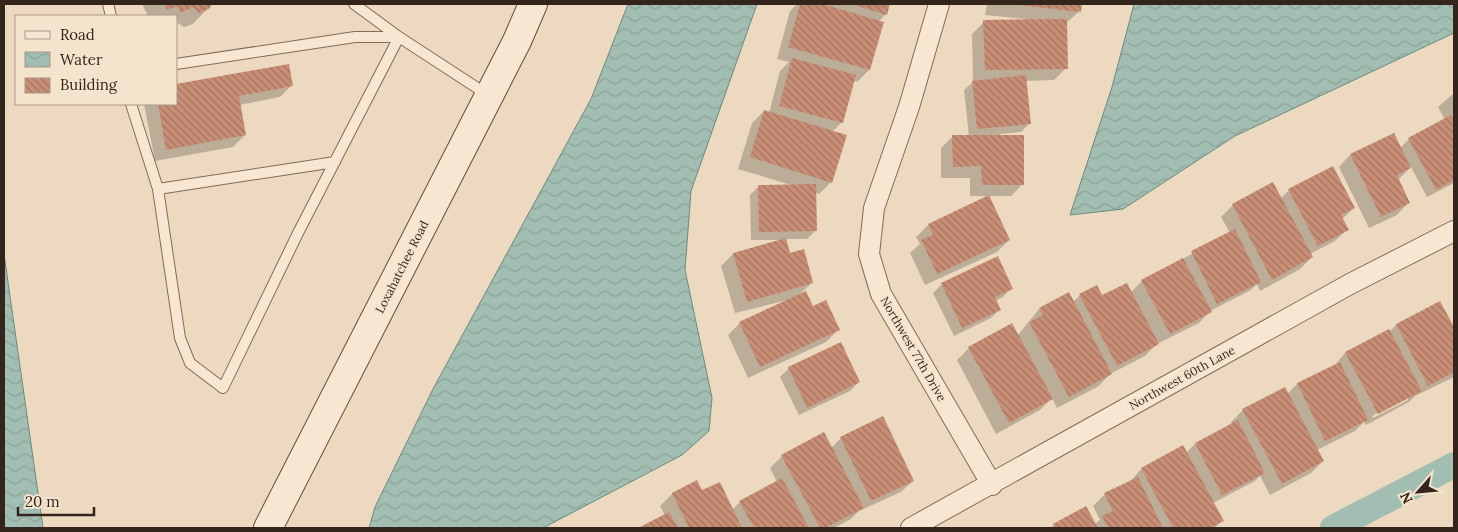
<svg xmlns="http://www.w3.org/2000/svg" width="1458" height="532" viewBox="0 0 1458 532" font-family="Lora,serif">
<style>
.water{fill:url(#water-waves);stroke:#6a8b7f}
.shadow{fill:#0003;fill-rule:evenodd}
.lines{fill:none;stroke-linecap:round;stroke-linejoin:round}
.canal{stroke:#a2beb2;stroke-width:26}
.building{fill:url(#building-back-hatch)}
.service-casing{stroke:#846a58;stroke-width:12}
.minor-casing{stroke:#846a58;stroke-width:22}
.secondary-casing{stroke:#664b3b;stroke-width:30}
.service{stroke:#f7e7d2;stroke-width:10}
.minor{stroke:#f7e7d2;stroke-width:20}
.secondary{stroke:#f7e7d2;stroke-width:28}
.labels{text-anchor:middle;stroke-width:5;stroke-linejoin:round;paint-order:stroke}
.street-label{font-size:12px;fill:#34251c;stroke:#f4e4ce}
</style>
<defs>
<pattern id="water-waves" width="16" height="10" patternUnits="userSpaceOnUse" patternTransform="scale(1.25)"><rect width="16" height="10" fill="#a2beb2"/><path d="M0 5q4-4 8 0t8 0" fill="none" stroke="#8ca398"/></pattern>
<pattern id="building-back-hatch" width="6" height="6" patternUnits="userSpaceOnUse" patternTransform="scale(1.25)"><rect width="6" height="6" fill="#c98e76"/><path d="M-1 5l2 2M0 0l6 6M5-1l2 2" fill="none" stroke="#a47460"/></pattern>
</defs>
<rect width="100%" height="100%" fill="#ecd9bf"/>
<!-- water -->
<path class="water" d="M628,4H757L691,191L685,270L712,398L709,431L682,455L543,528H369L375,507L433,389L591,99Z
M1134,4H1454V33L1235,136L1123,209L1070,215L1112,87Z
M4,254L43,528H4Z"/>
<!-- shadow -->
<path class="shadow" d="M142,4H215L210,6L193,24L184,27L176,22V16H148Z
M797,4H889L886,14L879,21L869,70L857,82L853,80L842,122L832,132L831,182L819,194L815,192L816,230L807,239H785L789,255L812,283L800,294L838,330L826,342L748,378L728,335L740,323L792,299L735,313L721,266L733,254L783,240H751L750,195L758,187L791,185L738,169L752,123L764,111L769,113L780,71L789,62L777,59L790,11Z
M987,4H1080V11L1066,23V68L1054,80L1025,81L1029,124L1021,132L1000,134L1023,184L1011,196H970V178H941V148L953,136H969L964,90L973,82L972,34L984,22L1026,21V19L985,15Z
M292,85L280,97L239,105L245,135L233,147L155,161L144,104H176Z
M1454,93V183L1427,197L1411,167L1398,180L1408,203L1397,215L1369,228L1339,167L1350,155L1400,148L1409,139L1445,120L1438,107Z
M1289,190L1354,208L1342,219L1347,229L1335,241L1310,254L1312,257L1300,269L1260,291L1257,284L1251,290L1210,311L1199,323L1157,344L1145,356L1110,374L1099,386L1057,408L1052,398L1040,410L996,434L957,360L969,348L1012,325L1018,335L1039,309L1073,302L1080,295L1096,286L1102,297L1130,293L1142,281L1230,233L1221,217L1233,205L1280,199Z
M928,225L1009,240L997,252L925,285L910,253L920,244L916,237Z
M942,284L1011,288L1003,297L995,301L999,310L991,318L954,336L933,293Z
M1440,302L1454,330V377L1415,396L1409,402L1366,425L1364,422L1355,431L1317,450L1323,461L1311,473L1270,495L1260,476L1255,481L1213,503L1222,520L1215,528H1050L1054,525L1095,524L1100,520L1093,506L1105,494L1130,482L1141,469L1186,453L1195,444L1232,425L1231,422L1243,410L1287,394L1297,384L1334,366L1345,353L1388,330L1389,332L1396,325ZM1408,397V400L1373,418L1372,416Z
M840,343L859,382L850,391L799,415L780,377L789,368Z
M841,438L913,481L901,492L859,511L851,519L834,528H641L665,515L660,506L672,494L696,482L701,492L732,510L740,502L777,482L770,468L782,456L831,448Z"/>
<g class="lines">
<!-- canal -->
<path class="canal" d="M1333,528L1454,465"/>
</g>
<!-- building -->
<path class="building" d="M164,4H212L209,9L199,13L193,7L180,13L178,6L167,10Z
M800,4H822L884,22L870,70L788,47Z
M851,4H890L887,15Z
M1010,4H1082L1081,12Z
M1067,19L1068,69L985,70L983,20Z
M792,58L856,75L843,123L779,106Z
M289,64L293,86L239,96L246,135L166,150L158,104H176V84Z
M1026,75L1031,124L977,129L972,81Z
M764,110L847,135L832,183L750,157Z
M1451,115L1454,121V180L1436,190L1408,138Z
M1394,133L1411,168L1397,175L1410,203L1381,217L1350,154Z
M952,135H1024V185H982L981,166L953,167Z
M1333,166L1355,208L1341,215L1349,230L1318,246L1288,189Z
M1273,182L1313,257L1272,280L1232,204Z
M816,184L817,231L759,232L758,185Z
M989,195L1010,240L937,274L921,240L933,235L928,224Z
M1235,229L1261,282L1217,304L1191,251Z
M786,238L790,253L804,249L813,283L747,302L733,253Z
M998,256L1013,289L995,297L1001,310L962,328L941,283Z
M1183,258L1212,312L1170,334L1141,280Z
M1127,283L1159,344L1117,366L1079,294L1097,285L1102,295Z
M806,291L813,306L826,300L840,330L760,367L739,322Z
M1069,292L1112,374L1069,397L1029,322L1043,315L1039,308Z
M1440,301L1454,327V372L1428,386L1396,324Z
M1012,323L1053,399L1009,423L968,347Z
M1389,329L1422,391L1378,414L1345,352Z
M841,342L860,382L807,408L788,367Z
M1340,362L1368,420L1325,441L1297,383Z
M1285,387L1324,461L1282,484L1242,409Z
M883,416L914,481L871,501L840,437Z
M1238,420L1265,473L1222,495L1195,443Z
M824,432L864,508L825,528H820L781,455Z
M1183,445L1224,521L1210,528H1173L1141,468Z
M1138,477L1163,528H1108L1102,516L1113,511L1104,493Z
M782,478L809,528H754L739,501Z
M697,480L702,490L720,482L742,528H689L672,493Z
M1086,506L1098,528H1055L1053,524Z
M669,512L678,528H638Z"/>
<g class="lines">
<!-- service casing -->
<g class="service-casing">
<path id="service" d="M108,4L111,16
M354,4L399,37L488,95
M131,104L158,189L180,338L190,363L223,388L298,233L399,37H355L176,64
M158,189L335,162"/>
</g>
<!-- minor casing -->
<g class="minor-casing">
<path id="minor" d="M939,4L909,107L874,208L869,254L881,294L992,485
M911,528L1350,284L1454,231"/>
</g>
<!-- secondary casing -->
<g class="secondary-casing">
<path id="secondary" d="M268,528L517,41L533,4"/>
</g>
<!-- service -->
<use href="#service" class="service"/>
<!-- minor -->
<use href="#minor" class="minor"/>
<!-- secondary -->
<use href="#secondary" class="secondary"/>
</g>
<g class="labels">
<!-- street labels -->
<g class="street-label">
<text transform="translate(402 267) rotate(-63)" y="4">Loxahatchee Road</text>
<text transform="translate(913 349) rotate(60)" y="4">Northwest 77th Drive</text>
<text transform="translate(1182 378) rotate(-29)" y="4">Northwest 60th Lane</text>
</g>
</g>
<!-- border -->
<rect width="1458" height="532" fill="none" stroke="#34251c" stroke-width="10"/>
<!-- legend -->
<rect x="15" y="15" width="162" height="90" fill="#f4e4ce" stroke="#a79887"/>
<rect x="25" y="31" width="25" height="8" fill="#f7e7d2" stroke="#a79887"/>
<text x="60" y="40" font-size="15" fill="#34251c">Road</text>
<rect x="25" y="52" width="25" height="15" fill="url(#water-waves)" stroke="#a79887"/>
<text x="60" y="65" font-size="15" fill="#34251c">Water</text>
<rect x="25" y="78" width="25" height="15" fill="url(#building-back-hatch)" stroke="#a79887"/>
<text x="60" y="90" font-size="15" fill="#34251c">Building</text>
<!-- north arrow -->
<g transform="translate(1418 492) rotate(243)" stroke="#f4e4ce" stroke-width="4" paint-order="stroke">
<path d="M0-4L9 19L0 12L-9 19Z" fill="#34251c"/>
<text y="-8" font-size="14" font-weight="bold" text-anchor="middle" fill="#34251c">N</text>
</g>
<!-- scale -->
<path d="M18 507v8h76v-8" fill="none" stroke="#34251c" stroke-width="2.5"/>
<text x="25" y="507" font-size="15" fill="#34251c" stroke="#f4e4ce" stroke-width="4" paint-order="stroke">20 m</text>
</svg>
